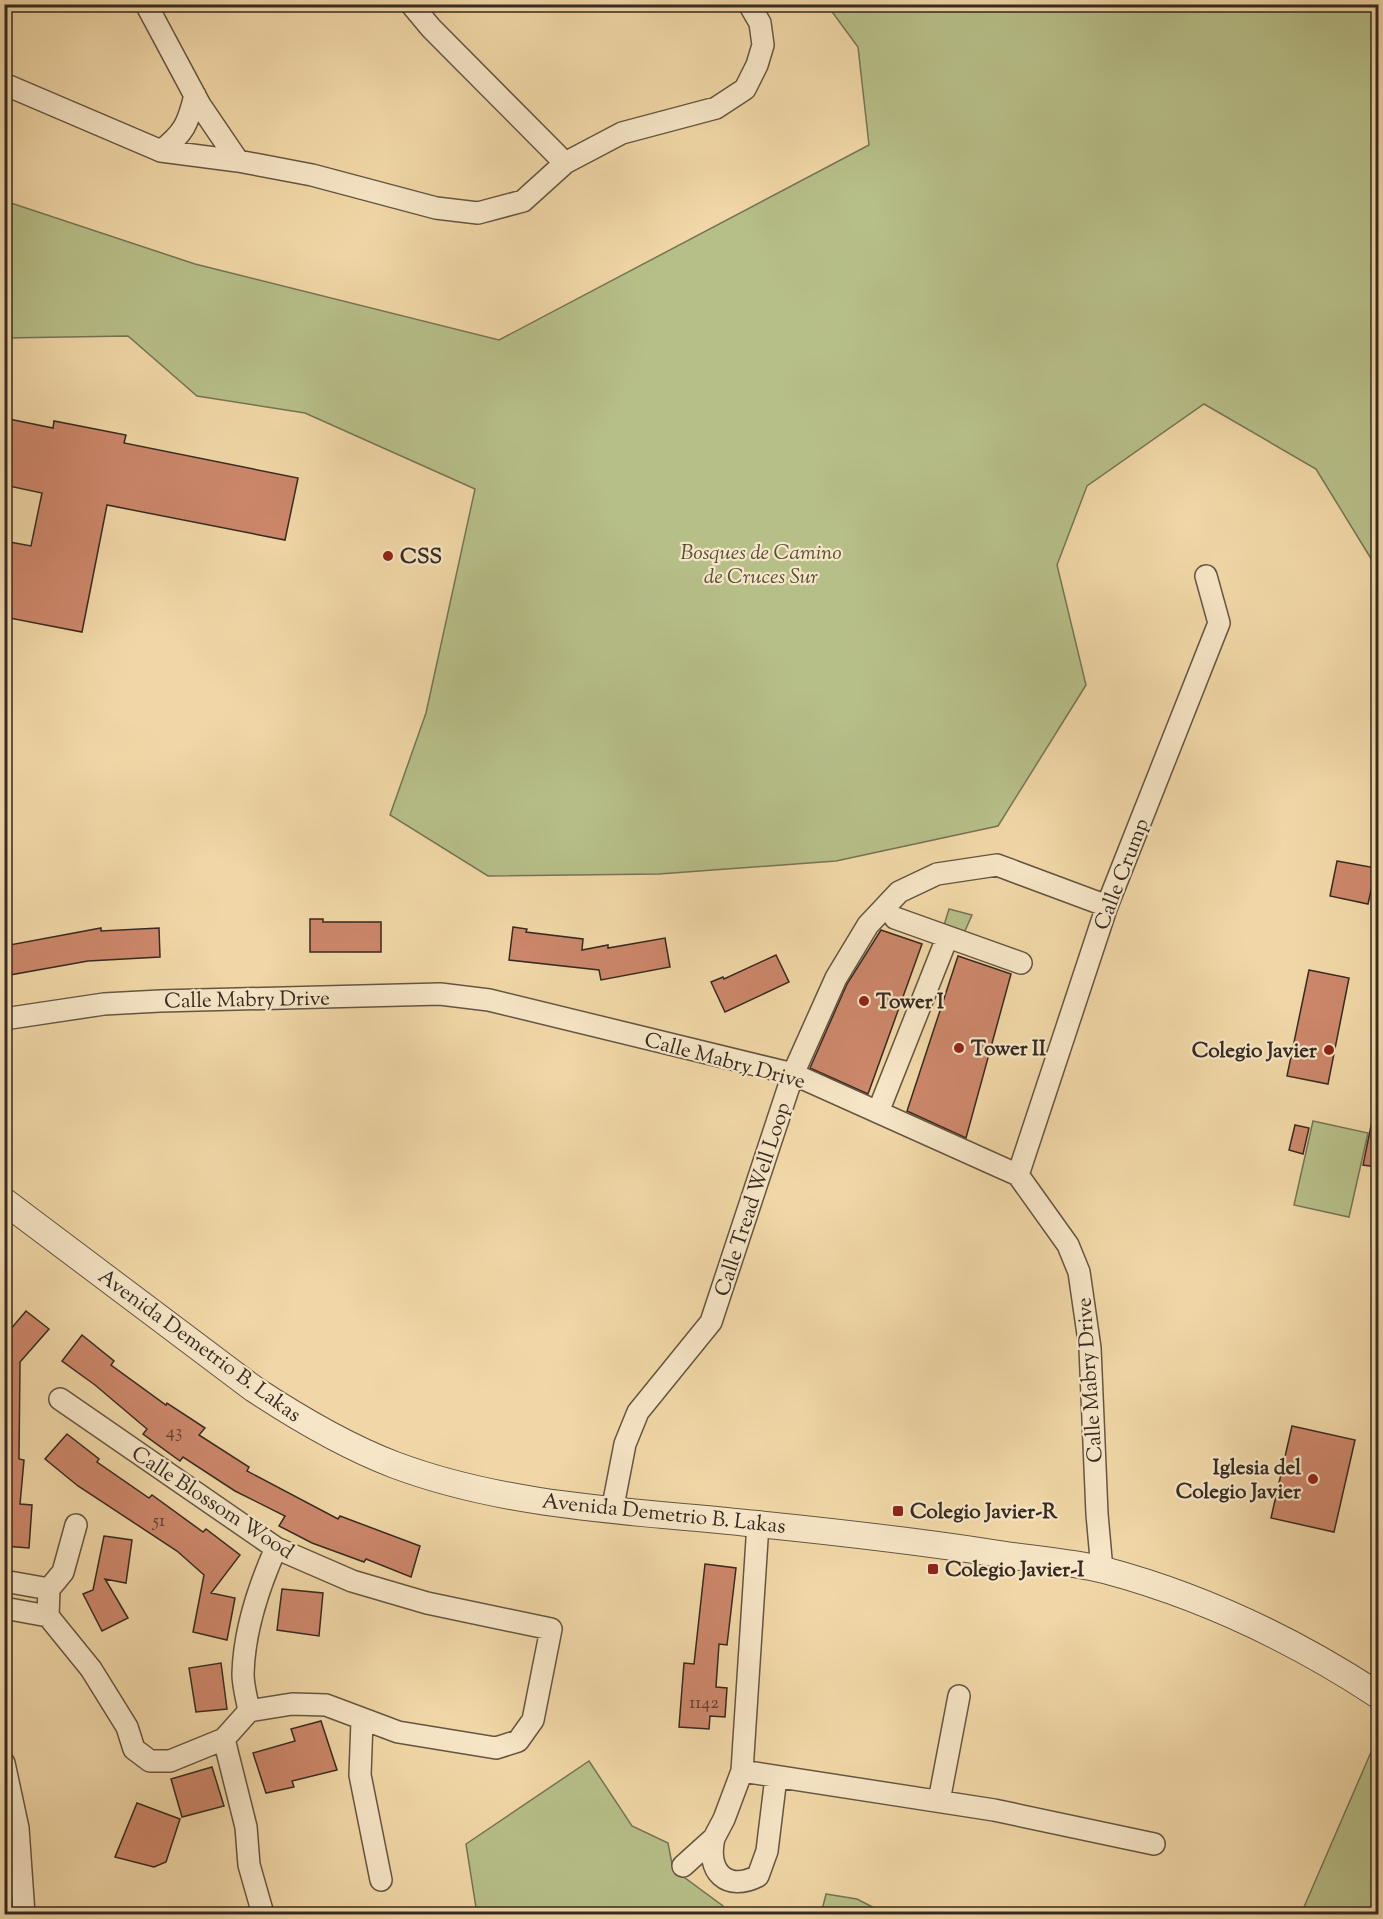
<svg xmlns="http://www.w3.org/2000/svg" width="1383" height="1919" viewBox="0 0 1383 1919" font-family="'Sorts Mill Goudy',serif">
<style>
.green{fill:#b7bf89;stroke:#767455;stroke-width:1.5}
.building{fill:#cd876b;stroke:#362a21;stroke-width:1.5}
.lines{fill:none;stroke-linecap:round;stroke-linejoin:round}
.minor-casing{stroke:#655542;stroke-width:24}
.tertiary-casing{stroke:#655542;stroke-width:28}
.minor{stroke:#f6e5c6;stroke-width:21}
.tertiary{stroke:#f6e5c6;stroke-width:26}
.poi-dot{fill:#8f2418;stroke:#f6e5c6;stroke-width:2}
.labels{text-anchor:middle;stroke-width:4.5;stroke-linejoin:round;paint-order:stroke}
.number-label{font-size:18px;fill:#5c4134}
.park-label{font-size:21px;font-style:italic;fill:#564f3b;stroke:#f6e5c6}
.poi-label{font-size:21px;font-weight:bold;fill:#362a21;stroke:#f6e5c6;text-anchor:start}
.street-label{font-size:21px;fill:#362a21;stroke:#f6e5c6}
</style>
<rect width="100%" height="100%" fill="#f1d7a7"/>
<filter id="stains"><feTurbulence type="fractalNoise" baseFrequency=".00333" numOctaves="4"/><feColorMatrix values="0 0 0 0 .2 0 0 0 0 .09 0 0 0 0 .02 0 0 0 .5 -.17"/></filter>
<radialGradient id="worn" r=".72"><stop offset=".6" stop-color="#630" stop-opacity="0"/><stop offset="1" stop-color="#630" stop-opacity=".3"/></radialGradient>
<!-- green -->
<path class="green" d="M827,5H1378V570L1316,469L1204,404L1087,486L1057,565L1086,685L998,826L836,861L659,874L488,876L390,815L426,713L475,489L305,413L197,396L128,336L5,338V201L195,264L499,340L869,145L858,47Z
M949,909L972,915L960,942L941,935Z
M1313,1121L1368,1133L1349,1217L1294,1205Z
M1378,1736V1914H1301Z
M589,1761L632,1826L668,1843L673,1869L723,1906L725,1914H477L466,1844Z
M826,1894L857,1899L886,1914H821Z"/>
<!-- building -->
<path class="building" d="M4,418L53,428L54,421L126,435L124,443L298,478L285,540L107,505L82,632L4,617V541L31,546L42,493L4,485Z
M1337,861L1376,868L1368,904L1330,896Z
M310,919H323V922H381V952H310Z
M513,927L527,929L526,932L583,939L582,950L608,945V948L665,938L670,967L601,980L599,970L509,960Z
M101,928V931L159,928L160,957L88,961L4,976V946Z
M881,930L922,944L868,1094L810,1068L847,984Z
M776,955L789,982L725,1012L711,982L723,977L724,979Z
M958,956L1011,974L966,1138L907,1111Z
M1309,970L1349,978L1328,1084L1287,1076Z
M1372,1121H1378L1377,1167L1363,1165Z
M1295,1125L1309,1128L1303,1154L1289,1150Z
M26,1311L49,1329L20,1362L19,1459L24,1460L20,1504L32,1505L29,1548L4,1546V1337Z
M82,1335L114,1361L111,1365L166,1405L167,1403L205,1428L199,1435L249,1467L247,1471L338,1519L340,1516L420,1546L411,1577L366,1559L364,1562L312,1543L279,1526L285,1516L235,1491L183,1457L180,1461L143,1434L147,1429L95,1385L62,1361Z
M1292,1426L1355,1440L1334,1532L1271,1518Z
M67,1434L99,1459L97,1462L149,1498L152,1495L203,1532L206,1529L240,1555L211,1593L235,1598L227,1640L193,1632L204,1575L177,1551L78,1486L45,1459Z
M104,1536L132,1540L126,1583L105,1579L128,1618L102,1631L83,1594L93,1590Z
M705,1564L736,1568L727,1645L719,1644L716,1687L727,1688L725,1717L710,1716L709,1729L679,1727L684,1663L694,1664Z
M282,1589L323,1593L319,1636L277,1630Z
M221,1663L227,1709L196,1712L189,1668Z
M321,1721L337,1770L292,1781L294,1787L266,1793L253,1753L295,1741L291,1729Z
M212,1767L224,1806L182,1817L171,1779Z
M137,1803L180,1819L166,1862L154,1867L115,1857Z"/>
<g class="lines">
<!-- minor casing -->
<g class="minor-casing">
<path id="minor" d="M146,4L200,105L238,161
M411,4L431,28L565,163
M4,84L161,151L238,161L312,175L436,208L478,213L523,201L565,163L622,133L716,108L745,89L757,65L763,45L760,23L749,4
M161,151C184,133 188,124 195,95
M895,918L1021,963
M4,1019L104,1004L160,1001L440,994L489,1000L793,1074L1018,1175L1068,1245L1079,1272L1090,1348L1097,1514L1102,1570
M878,1112L947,938
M1018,1175L1107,906L1219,623L1206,576
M60,1399L276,1548L352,1581L427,1603L551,1629L533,1720L518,1741L496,1748L398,1732L326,1705L292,1704L249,1711
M612,1511L625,1444L638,1412L711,1322L793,1074L836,978L868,925L899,892L937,874L997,865L1107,906
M4,1581L49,1589
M49,1589L48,1616L91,1669L127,1727L134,1749L150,1761H170L224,1739L249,1711
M49,1589L63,1572L76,1525
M4,1608L48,1616
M249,1711C247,1699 243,1686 243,1674C244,1632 259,1586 276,1548
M362,1721L360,1775L381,1880
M224,1739L246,1827L249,1865L263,1914
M4,1763L18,1828L24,1914
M742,1771L994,1810L1154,1844
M939,1801L959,1696
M714,1838C706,1872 727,1892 758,1876L767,1851L776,1777
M683,1866L714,1838L724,1819L742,1771L758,1524"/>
</g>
<!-- tertiary casing -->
<g class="tertiary-casing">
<path id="tertiary" d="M4,1201L254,1389C298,1418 345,1446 395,1465C510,1508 636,1511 757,1524C836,1532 915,1541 993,1553C1029,1559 1068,1561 1104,1570C1202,1596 1294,1640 1378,1695"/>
</g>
<!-- minor -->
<use href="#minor" class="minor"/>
<!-- tertiary -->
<use href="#tertiary" class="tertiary"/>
</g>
<!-- markers -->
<g class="poi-dot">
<circle cx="388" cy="556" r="6"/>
<circle cx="864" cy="1001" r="6"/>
<circle cx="959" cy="1048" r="6"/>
<circle cx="1329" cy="1050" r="6"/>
<circle cx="1313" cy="1479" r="6"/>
<rect x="892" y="1505" width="12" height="12" rx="3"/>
<rect x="927" y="1563" width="12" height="12" rx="3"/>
</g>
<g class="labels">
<!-- number labels -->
<g class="number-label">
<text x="174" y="1437">43</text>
<text x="159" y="1526">51</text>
<text x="704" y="1708">1142</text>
</g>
<!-- park labels -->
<g class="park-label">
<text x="761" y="559">Bosques de Camino<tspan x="761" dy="24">de Cruces Sur</tspan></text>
</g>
<!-- poi labels -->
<g class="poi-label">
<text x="400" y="563">CSS</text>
<text x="876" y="1008">Tower I</text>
<text x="971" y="1055">Tower II</text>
<text x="1317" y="1057" text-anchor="end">Colegio Javier</text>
<text x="1301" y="1474" text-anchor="end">Iglesia del<tspan x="1301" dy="24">Colegio Javier</tspan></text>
<text x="910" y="1518">Colegio Javier-R</text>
<text x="945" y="1576">Colegio Javier-I</text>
</g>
<!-- street labels -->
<g class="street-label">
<text transform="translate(1121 874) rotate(-69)" y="7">Calle Crump</text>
<text transform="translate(247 999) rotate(-1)" y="7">Calle Mabry Drive</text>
<text transform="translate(725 1060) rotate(15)" y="7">Calle Mabry Drive</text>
<text transform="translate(752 1199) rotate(-72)" y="7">Calle Tread Well Loop</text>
<text transform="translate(200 1345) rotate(36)" y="7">Avenida Demetrio B. Lakas</text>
<text transform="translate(1089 1380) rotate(-94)" y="7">Calle Mabry Drive</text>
<text transform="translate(213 1502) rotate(33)" y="7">Calle Blossom Wood</text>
<text transform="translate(664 1513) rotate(6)" y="7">Avenida Demetrio B. Lakas</text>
</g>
</g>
<!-- margin -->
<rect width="1383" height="1919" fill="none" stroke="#f1d7a7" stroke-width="24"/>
<rect x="6" y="6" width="1371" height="1907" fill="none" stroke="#362a21" stroke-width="3"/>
<rect x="12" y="12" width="1359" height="1895" fill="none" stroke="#362a21" stroke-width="1.5"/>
<rect width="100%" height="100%" filter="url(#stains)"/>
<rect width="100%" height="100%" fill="url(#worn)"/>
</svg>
